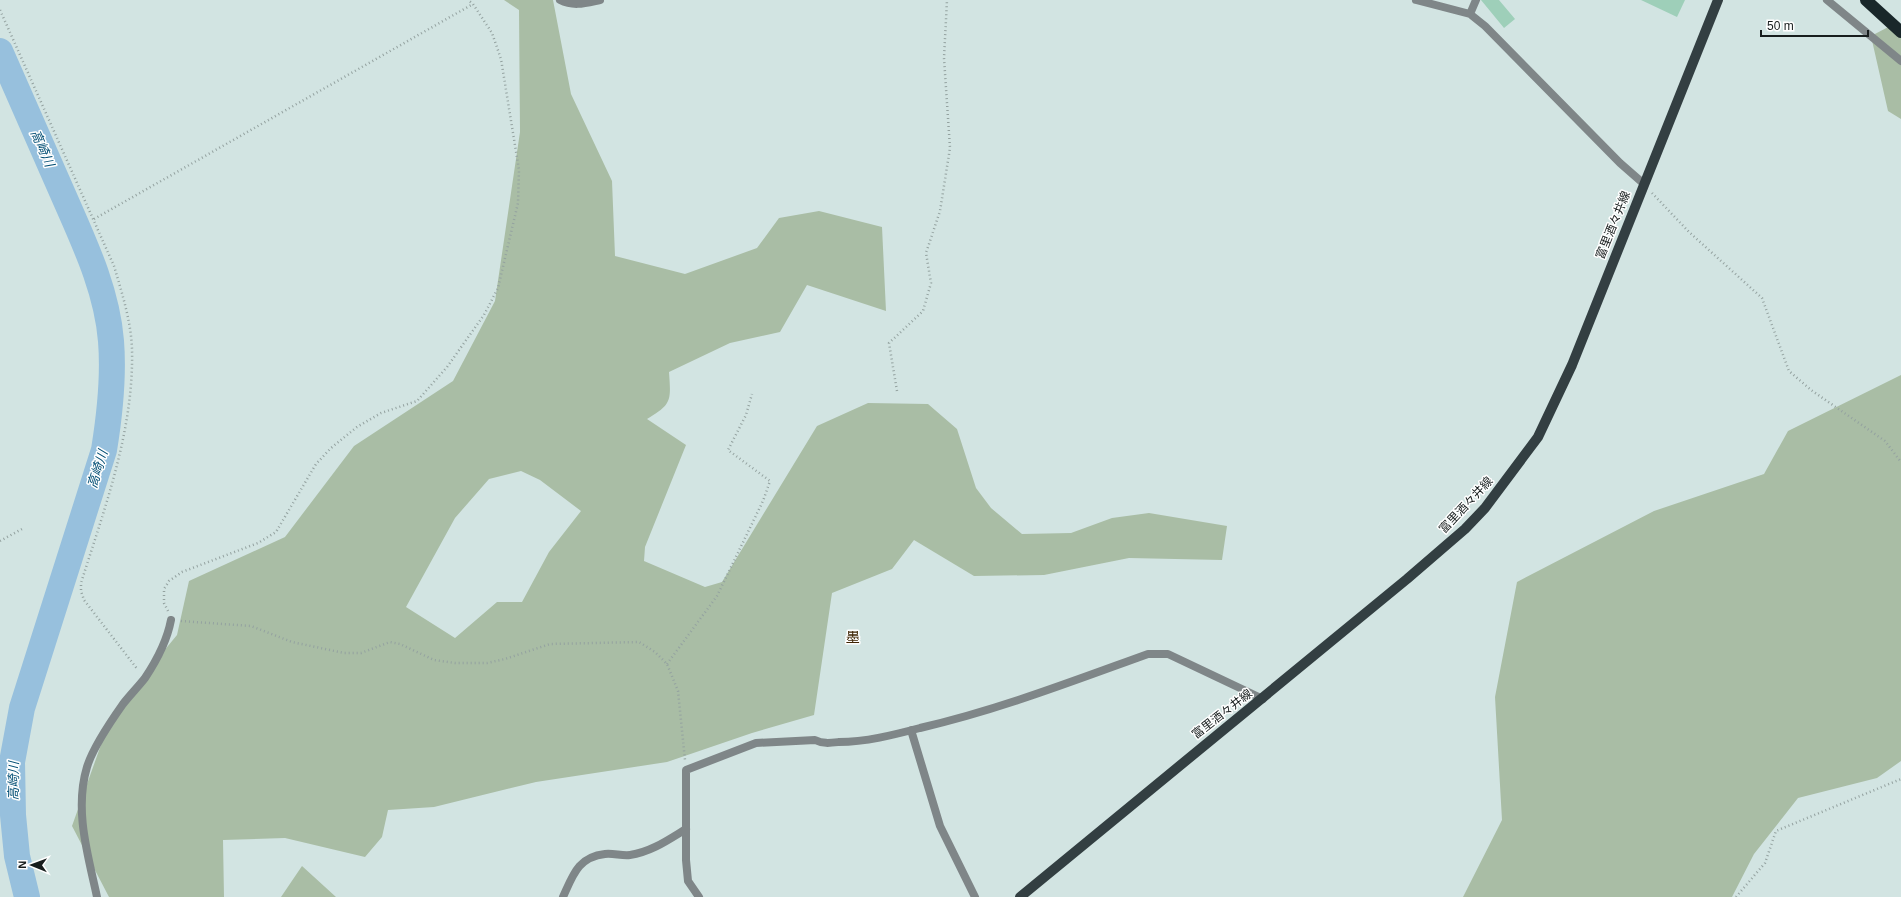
<svg xmlns="http://www.w3.org/2000/svg" width="1901" height="897" viewBox="0 0 1901 897" font-family="Arial,'Noto Sans JP',sans-serif">
<style>
.green{fill:#a9bda5;fill-rule:evenodd}
.lines{fill:none;stroke-linecap:round;stroke-linejoin:round}
.river{stroke:#97c0dd;stroke-width:26}
.building{fill:#9ecfb9}
.path{stroke:#94a2a0;stroke-width:2.5;stroke-dasharray:1 3;stroke-linecap:butt}
.street{stroke:#7f8688;stroke-width:8}
.primary{stroke:#333f42;stroke-width:10}
.highway{stroke:#19272a;stroke-width:12}
.labels{text-anchor:middle;stroke-width:3;stroke-linejoin:round;paint-order:stroke}
.street-label{font-size:12px;fill:#171d1d;stroke:#fff}
.water-label{font-size:13px;font-style:italic;fill:#024e74;stroke:#fff}
.quarter-label{font-size:14px;fill:#3e2403;stroke:#fff}
</style>
<rect width="100%" height="100%" fill="#d2e4e2"/>
<!-- green -->
<path class="green" d="M504,0H553L571,94L612,181L615,256L685,274L757,248L779,218L819,211L882,227L886,311L807,285L780,332L730,343L669,372C671,401 672,404 647,419L686,445L645,547L644,561L705,587L722,582L817,426L868,403L928,404L957,429L976,488L991,508L1022,534L1071,533L1112,518L1149,513L1227,526L1222,560L1129,558L1044,575L974,576L914,540L892,569L832,593L814,715L752,733L667,762L536,782L434,807L388,810L382,837L365,857L285,838L223,840L224,897H109L72,826L112,714L177,635L189,581L285,537L354,446L453,381L495,301L520,132L519,10ZM521,471L540,480L581,511L549,552L522,602H497L455,638L406,607L455,518L489,479Z
M1896,23L1901,25V119L1888,111L1871,36Z
M1901,375V761L1877,778L1798,798L1754,854L1732,897H1463L1502,820L1495,697L1517,582L1654,511L1764,474L1788,431Z
M302,866L336,897H281Z"/>
<g class="lines">
<!-- river -->
<path class="river" d="M0,51C21,98 41,145 62,192C83,240 107,289 111,341C114,378 110,413 104,450L22,708L12,762L13,815L17,856L27,897"/>
</g>
<!-- building -->
<path class="building" d="M1481,0H1499L1515,19L1504,28Z
M1641,0H1685L1677,17Z"/>
<g class="lines">
<!-- path -->
<path class="path" d="M0,10L114,266C122,293 131,321 132,349C134,430 105,507 81,583V591L84,600L138,670
M1652,193L1689,232L1762,298L1789,371L1811,390L1885,441L1901,462
M94,219L473,4
M897,391L889,343L923,311L931,283L926,253L940,211L950,148L944,58L947,0
M0,541L22,529
M168,611L164,603V589L169,581L182,572L258,543L276,532L316,464L331,448L357,427L381,413L417,401L447,367L484,315L498,288L518,203L519,170L501,59L492,33L473,4L468,0
M181,621L251,626L292,642L344,653H361L390,642L400,644L434,660L455,663H487L505,659L550,644L639,642L655,652L667,664L678,691L685,760
M667,664L717,596L763,501L770,481L728,450L746,415L752,394
M1736,897L1765,863L1776,831L1901,779"/>
<!-- street -->
<path class="street" d="M560,0C574,7 586,3 600,0
M1416,0L1470,14L1485,26L1620,163L1644,184
M1827,0L1901,61
M1470,14L1476,0
M911,730L940,826L975,897
M97,897C88,855 74,810 87,767C93,747 111,721 123,704C130,695 138,687 145,678C157,660 167,641 171,620
M563,897C573,875 578,857 605,854C613,853 622,856 630,855C651,852 668,840 686,829
M699,897L688,881L686,860V770L756,743L815,740C823,744 830,743 839,742C866,742 893,735 920,728C998,710 1073,681 1148,654H1168L1263,699"/>
<!-- primary -->
<path class="primary" d="M1020,897L1407,579L1465,529L1485,508L1538,437L1572,365L1718,0"/>
<!-- highway -->
<path class="highway" d="M1866,0L1901,32"/>
</g>
<g class="labels">
<!-- street labels -->
<g class="street-label">
<text transform="translate(1613 225) rotate(-68)" y="4">富里酒々井線</text>
<text transform="translate(1466 505) rotate(-47)" y="4">富里酒々井線</text>
<text transform="translate(1222 714) rotate(-38)" y="4">富里酒々井線</text>
</g>
<!-- water labels -->
<g class="water-label">
<text transform="translate(43 148) rotate(66)" y="5">高崎川</text>
<text transform="translate(97 469) rotate(-73)" y="5">高崎川</text>
<text transform="translate(13 781) rotate(-89)" y="5">高崎川</text>
</g>
<!-- quarter labels -->
<g class="quarter-label">
<text x="853" y="642">墨</text>
</g>
</g>
<!-- north arrow -->
<g transform="translate(32 865) rotate(271)" stroke="#ffffff" stroke-width="3" paint-order="stroke">
<path d="M0-3L7 15L0 10L-7 15Z" fill="#171d1d"/>
<text y="-6" font-size="11" font-weight="bold" text-anchor="middle" fill="#171d1d">N</text>
</g>
<!-- scale -->
<path d="M1761 30v6h107v-6" fill="none" stroke="#171d1d" stroke-width="2"/>
<text x="1767" y="30" font-size="12" fill="#171d1d" stroke="#ffffff" stroke-width="3" paint-order="stroke">50 m</text>
</svg>
